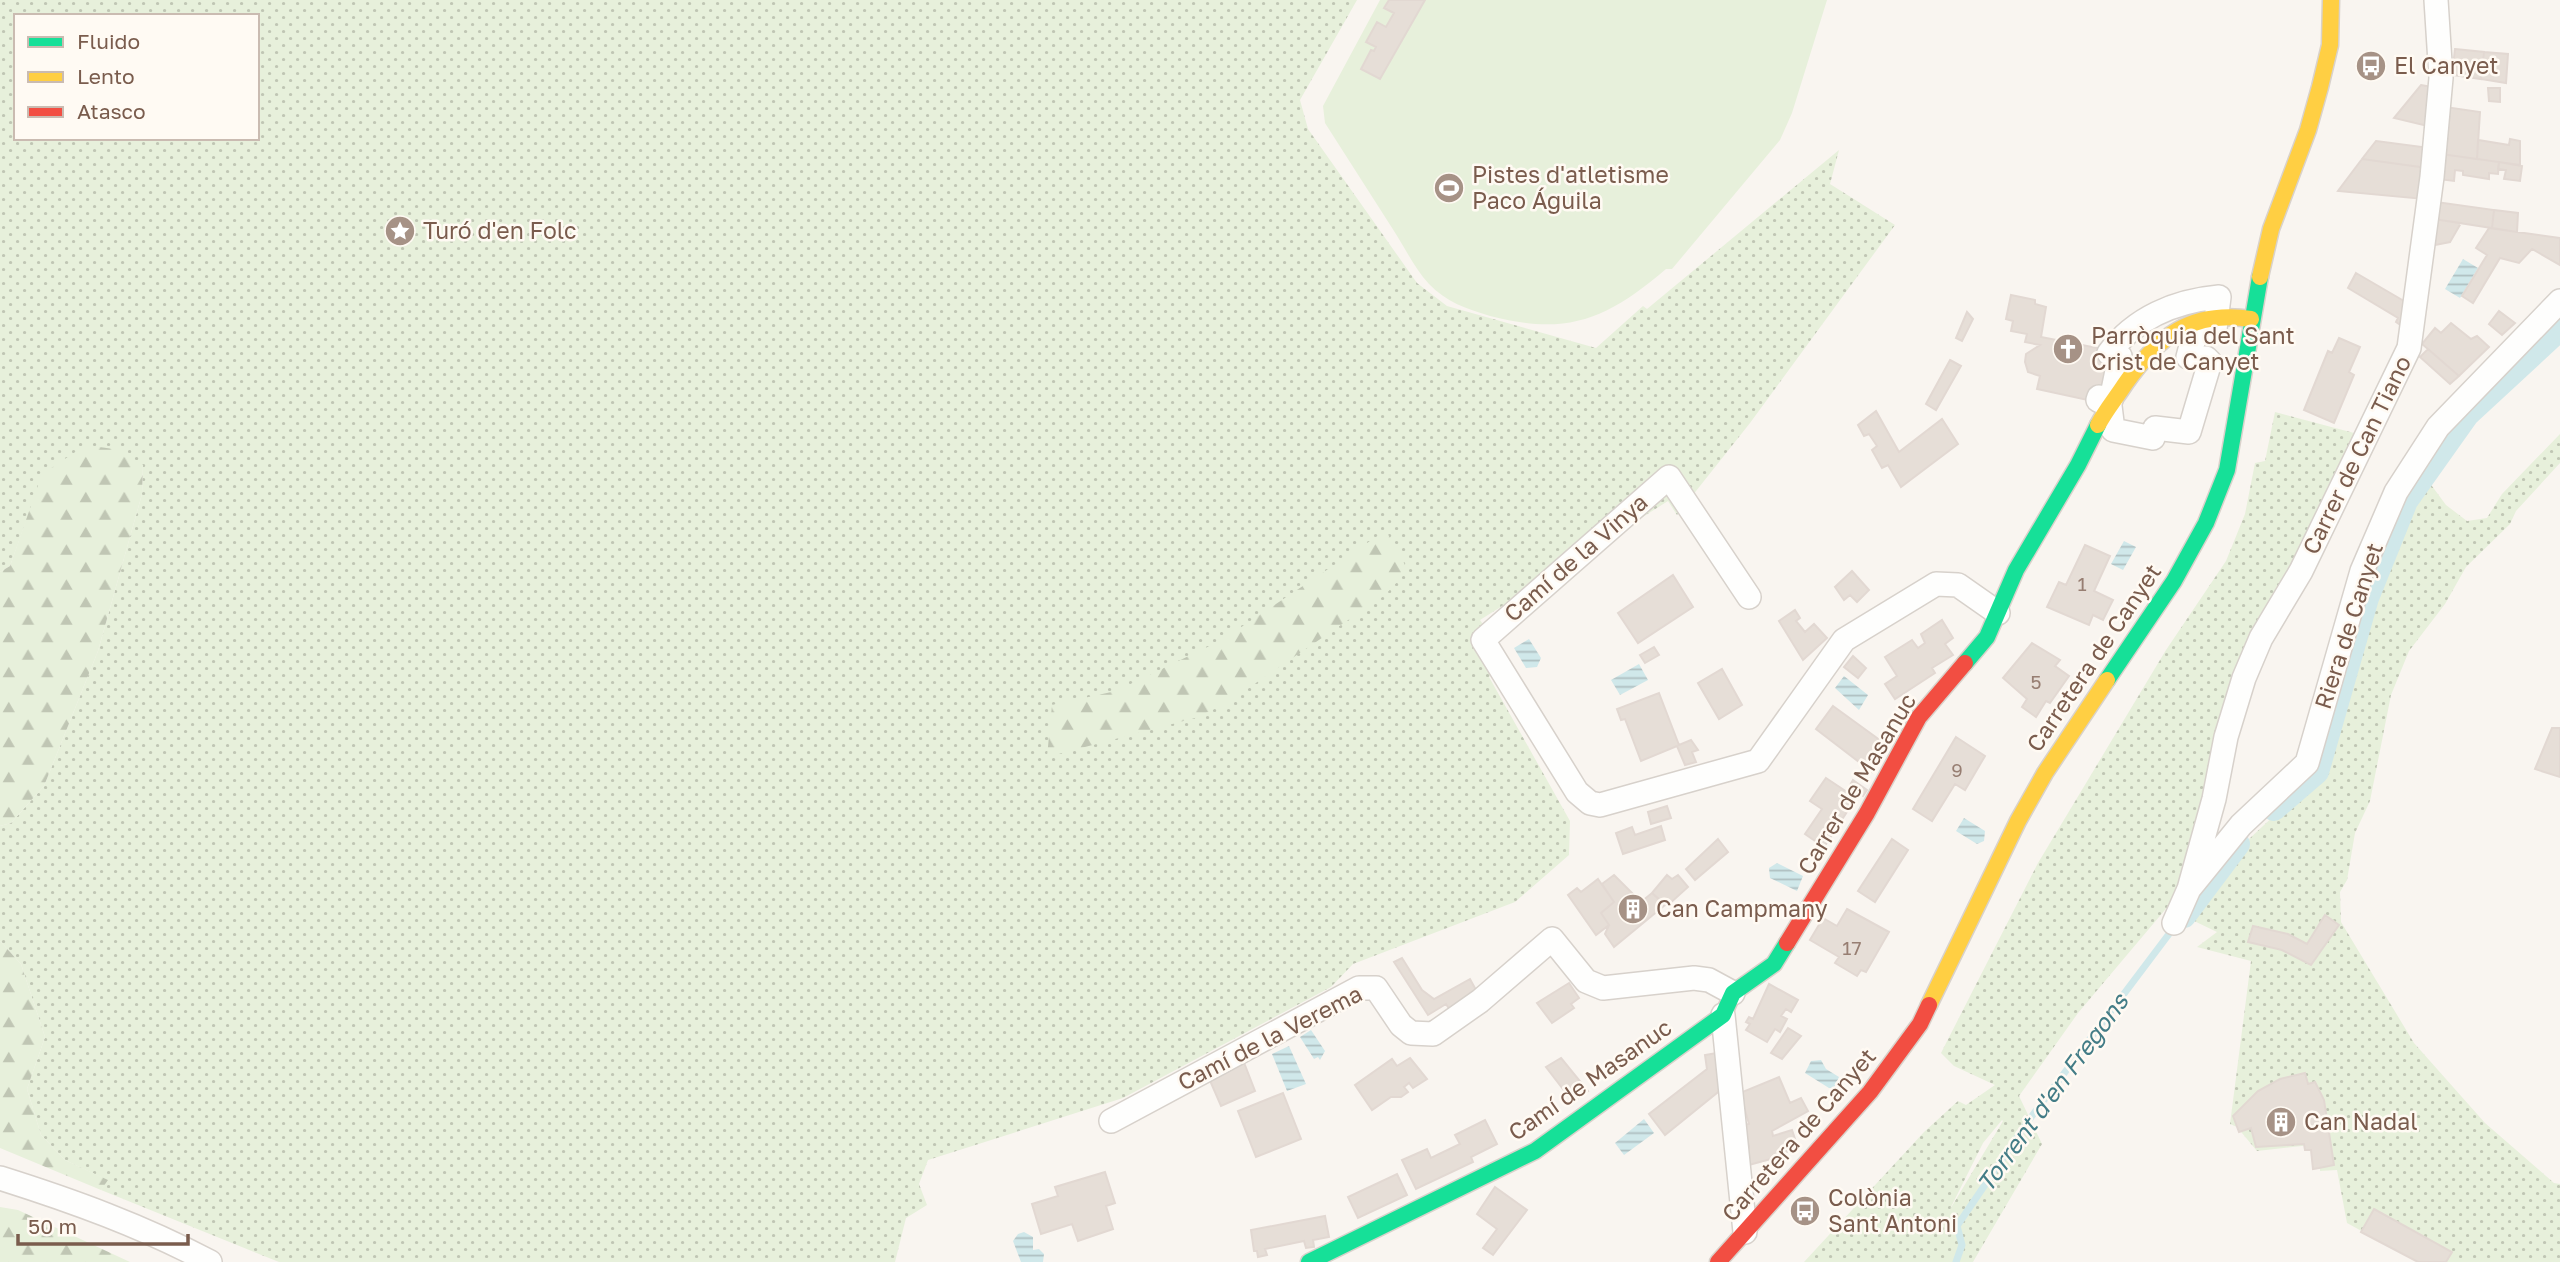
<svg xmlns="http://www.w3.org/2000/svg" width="2560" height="1262" viewBox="0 0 2560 1262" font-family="'Golos Text',sans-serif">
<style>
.grass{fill:url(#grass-dots);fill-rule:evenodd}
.forest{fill:url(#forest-firs)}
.pitch{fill:#e7f0db}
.water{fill:url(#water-rules)}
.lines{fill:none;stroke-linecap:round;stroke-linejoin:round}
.stream{stroke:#d0e8ea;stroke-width:7}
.canal{stroke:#d0e8ea;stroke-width:24}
.building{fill:#e6ded7;stroke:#e2d8d2;stroke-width:2}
.street-casing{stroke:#d7d1cb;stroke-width:26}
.fast-casing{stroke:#d9d2cb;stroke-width:19}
.slow-casing{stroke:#d9d2cb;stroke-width:19}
.jam-casing{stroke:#d9d2cb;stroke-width:19}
.street{stroke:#fefefd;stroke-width:23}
.fast{stroke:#16e098;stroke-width:16}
.slow{stroke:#ffcf43;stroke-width:16}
.jam{stroke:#f24e42;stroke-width:16}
.labels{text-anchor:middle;stroke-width:5;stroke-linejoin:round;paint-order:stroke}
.number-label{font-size:19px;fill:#977e72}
.poi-label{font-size:23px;fill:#7a5c4d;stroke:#fffaf3;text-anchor:start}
.street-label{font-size:23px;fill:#7a5c4d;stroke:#fffaf3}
.water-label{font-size:24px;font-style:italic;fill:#437c86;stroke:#fffaf3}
</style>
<defs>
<pattern id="grass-dots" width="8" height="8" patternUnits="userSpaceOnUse" patternTransform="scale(1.75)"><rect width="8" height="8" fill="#e7f0db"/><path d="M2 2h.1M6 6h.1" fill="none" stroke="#c0c6b4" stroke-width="1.8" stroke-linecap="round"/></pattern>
<pattern id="forest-firs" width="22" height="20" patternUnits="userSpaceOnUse" patternTransform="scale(1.75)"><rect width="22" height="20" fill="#e7f0db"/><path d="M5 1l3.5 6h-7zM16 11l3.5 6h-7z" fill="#c0c6b4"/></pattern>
<pattern id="water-rules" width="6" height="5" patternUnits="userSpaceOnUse" patternTransform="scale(1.75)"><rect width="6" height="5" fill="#d0e8ea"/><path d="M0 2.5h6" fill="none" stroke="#aebfc0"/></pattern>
</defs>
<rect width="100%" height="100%" fill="#f9f5f0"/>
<!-- grass -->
<path class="grass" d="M0,0H1357L1300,100L1308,129L1417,283L1447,306L1596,348L1643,306L1647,309L1839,150L1830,184L1895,225L1750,423L1677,515L1668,501L1480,620L1509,662L1489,677L1570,821L1569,855L1515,902L1353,964L1331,987L1123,1098L928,1160L919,1184L927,1205L906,1218L895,1262H279L101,1190L107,1180L65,1160L41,1135L27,1089L45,1037L21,964L0,941V826L11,823L44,786L98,651L142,494L143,465L43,474L10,566L0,572ZM16,16H257V138H16Z
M2275,412L2354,433L2291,572L2175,898L2078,1013L2019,1096L2042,1144L1973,1262H1804L1924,1132L1958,1101L1966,1105L1995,1085L1954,1066L1941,1053L2038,863L2166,650L2226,561L2245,514L2255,463L2265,461ZM2002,1120L2003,1121L1949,1211L1983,1143Z
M2560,434V463L2516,511L2510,524L2466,567L2445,604L2409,651L2391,695L2370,801L2355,833L2347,880L2340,892L2341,922L2414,1043L2485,1123L2554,1183L2560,1184V1262H2418L2347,1223L2337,1170L2320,1171L2319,1144L2257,1151L2237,1127L2230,1124L2251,961L2197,947L2217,932L2192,920L2235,852L2320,773L2351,668L2412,504L2429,482L2446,505L2467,521L2487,518L2502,494Z"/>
<!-- forest -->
<path class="forest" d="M86,445L120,450L143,465L142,494L98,651L44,786L11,823L0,826V572L10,566L42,474Z
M1385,531L1398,547L1407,571L1385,595L1225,704L1195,718L1047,757L1052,705L1116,691L1222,640Z
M0,941L21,964L45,1037L27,1089L41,1135L65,1160L108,1180L101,1190L0,1148Z
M0,1207L18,1210L130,1262H0Z"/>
<!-- pitch -->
<path class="pitch" d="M1380,0H1827L1792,113L1780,140L1672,269H1666C1606,320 1567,336 1490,316C1467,309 1446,302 1429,284C1415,269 1405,248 1394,231C1371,195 1348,159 1325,123L1323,106Z"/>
<!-- water -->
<path class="water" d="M2463,259L2478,268L2460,298L2445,289Z
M2124,541L2136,547L2123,570L2111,564Z
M1529,639L1541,658L1537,667L1526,668L1514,648Z
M1639,664L1648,680L1620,695L1611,680Z
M1844,676L1868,695L1859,710L1835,688Z
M1964,818L1985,831L1984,841L1977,844L1956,831Z
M1777,863L1803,876L1797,891L1770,878L1769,868Z
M1311,1030L1325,1051L1320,1060L1318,1057L1314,1059L1300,1037Z
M1289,1046L1306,1084L1287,1091L1272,1054Z
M1821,1060L1826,1069L1839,1077L1834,1088H1829L1805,1073L1811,1061Z
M1644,1119L1654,1133L1624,1155L1615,1143Z
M1024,1232L1033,1237V1250L1039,1249L1044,1254L1043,1262H1021L1013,1241L1018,1234Z"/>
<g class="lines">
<!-- stream -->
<path class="stream" d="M1956,1262L1962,1245L1957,1226L2029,1120L2172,930"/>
<!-- canal -->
<path class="canal" d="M2274,809L2317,772L2367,598L2406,501L2467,415L2560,329
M2184,916L2238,844"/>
</g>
<!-- building -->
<path class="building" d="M1389,0H1425L1380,79L1361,69L1371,50L1374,51L1376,47L1366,42L1377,22L1386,27L1394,13L1384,8Z
M2455,49L2484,52L2481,79L2452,75Z
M2484,52L2508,54L2506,83L2481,79Z
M2421,85L2432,87V127L2394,118Z
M2488,88H2500V102L2489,101Z
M2445,107L2480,112L2477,159L2441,154Z
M2510,139L2520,141V165L2477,159L2478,140L2509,145Z
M2376,141L2430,148L2428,168L2362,159Z
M2441,154L2499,162L2498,174L2489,173V179L2463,175V171L2455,170L2454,181L2438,179Z
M2362,159L2428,168L2424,199L2338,191Z
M2499,162L2522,166L2520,181L2504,179L2506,170L2498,169Z
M2436,202L2494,210L2492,228L2433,219Z
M2494,210L2518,213L2517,232L2492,228Z
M2433,219L2461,223L2450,242L2430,246Z
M2489,228L2560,238V265L2532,249L2519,263L2500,258L2473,303L2462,296L2487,255L2476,248Z
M2356,273L2409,304L2406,329L2396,322L2398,318L2348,288Z
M2011,295L2035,300V304L2046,307L2041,337L2108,350L2111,399L2097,402L2037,389L2040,376L2028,372L2025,362L2026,354L2040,345L2025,342L2027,334L2011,331L2013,321L2006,319Z
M2499,311L2515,323L2502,335L2489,324Z
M1967,312L1973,319L1962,341L1956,338Z
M2451,323L2471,339L2477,336L2489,347L2459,376L2422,344L2435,328L2441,333Z
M2339,338L2360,347L2349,372L2354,375L2334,423L2304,410L2328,351L2332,353Z
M2428,349L2459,376L2450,384L2420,357Z
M1950,360L1961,366L1936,410L1926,404Z
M1876,411L1899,452L1942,419L1958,444L1901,487L1888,465L1882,468L1872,450L1877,446L1869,434L1864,436L1858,425Z
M2085,545L2110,556L2094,591L2113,600L2103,620L2093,615L2089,625L2047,607L2059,582L2066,585Z
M1852,571L1869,590L1857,602L1850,595L1844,600L1835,587Z
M1673,575L1693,607L1638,643L1618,613Z
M1795,610L1800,618L1796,621L1805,632L1814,624L1827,638L1803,660L1779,621Z
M1942,620L1953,638L1945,644L1953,655L1932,668L1935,673L1895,699L1885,684L1897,676L1885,657L1912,640L1918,648L1925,643L1921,634Z
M2032,643L2060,660L2055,666L2069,676L2050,703L2046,701L2036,717L2022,707L2027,699L2003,678Z
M1654,647L1659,655L1645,663L1640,655Z
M1853,656L1866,668L1858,678L1844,667Z
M1722,669L1742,705L1719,719L1698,683Z
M1659,693L1679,745L1691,740L1698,750L1692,752L1696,762L1685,765L1677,746L1641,761L1625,719L1621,720L1617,709Z
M1833,706L1888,746L1872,772L1816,729Z
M2552,728H2560V777L2535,769Z
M1956,737L1985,756L1965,790L1955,784L1932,821L1913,809Z
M1826,778L1856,798L1824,847L1805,834L1822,809L1810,801Z
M1853,780L1867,790L1863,796L1849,787Z
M1667,806L1671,818L1651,824L1648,812Z
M1661,826L1665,840L1623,854L1616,833L1632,827L1635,835Z
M1718,839L1728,852L1695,880L1686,869Z
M1892,839L1908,850L1875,902L1858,891Z
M1614,875L1641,902L1652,893L1665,905L1614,947L1605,934L1609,925L1601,913L1614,902L1602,884Z
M1667,875L1672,879L1678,875L1688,887L1667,906L1652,893Z
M1598,879L1614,902L1601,913L1609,925L1596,935L1568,895L1577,888L1581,892Z
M1847,909L1889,932L1866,972L1861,970L1857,976L1835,963L1839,957L1810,940L1823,918L1837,926Z
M2325,915L2339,925L2311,965L2282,950L2248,942L2253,926L2288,934L2307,944Z
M1402,958L1422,990L1434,999L1470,979L1476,990L1450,1010L1446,1004L1428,1015L1394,962Z
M1569,983L1579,998L1571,1004L1574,1008L1552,1023L1537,1003Z
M1769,984L1798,1000L1791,1012L1786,1009L1781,1016L1787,1019L1780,1032L1775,1029L1767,1042L1746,1030L1750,1024L1746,1022L1749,1017L1753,1019Z
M1788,1028L1801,1036L1782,1059L1771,1053Z
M1717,1053L1723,1088L1665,1135L1649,1114L1707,1069L1705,1055Z
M1410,1058L1427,1079L1413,1088L1409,1083L1404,1087L1408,1092L1401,1097H1391L1372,1110L1355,1085L1392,1059L1397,1066Z
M1561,1058L1588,1091L1573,1102L1546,1067Z
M1243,1060L1255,1091L1221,1106L1208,1076Z
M2305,1073L2308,1084L2315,1082L2324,1100L2334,1165L2319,1168L2313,1169L2311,1150H2305L2304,1144L2256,1147L2251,1128L2239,1132L2233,1116L2258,1091L2280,1079Z
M1779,1077L1790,1103L1801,1098L1808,1111L1772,1131L1773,1136L1792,1130L1798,1148L1778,1155V1157L1745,1166L1749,1146L1743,1125L1749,1124L1740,1093Z
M1283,1093L1301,1139L1256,1157L1238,1111Z
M1485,1120L1497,1144L1471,1157L1473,1162L1416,1189L1402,1160L1427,1149L1431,1158L1460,1144L1455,1135Z
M1105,1172L1115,1203L1106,1206L1113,1229L1078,1241L1072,1224L1041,1234L1032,1204L1058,1196L1055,1187Z
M1397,1174L1407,1195L1358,1218L1348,1197Z
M1495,1187L1527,1210L1493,1255L1483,1248L1497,1229L1477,1214Z
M2374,1209L2452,1252L2446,1262H2418L2361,1232Z
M1325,1216L1329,1237L1313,1240L1314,1247L1306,1248L1304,1241L1265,1249L1267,1255L1258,1257L1257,1251H1254L1251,1230Z"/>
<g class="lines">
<!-- street casing -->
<g class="street-casing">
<path id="street" d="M2219,297L2215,329C2196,332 2192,339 2188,357L2206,358L2210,362L2189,432L2155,428L2153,438L2113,430L2110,406L2098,400L2099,397L2111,400L2120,356L2109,353C2135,318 2175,301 2219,297Z
M1749,597L1669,477L1483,640L1577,792L1590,803L1600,805L1758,761L1844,640L1936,584L1958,585L1998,613
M2189,889L2214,799L2226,737L2244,678L2261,638L2301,571L2409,348L2432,177L2441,78L2436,0
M2174,923L2189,889L2241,825L2307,763L2362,571L2396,492L2438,427L2560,301
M1723,1015L1745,1232
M1111,1121L1359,988H1376L1401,1025L1411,1033L1433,1034L1480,1001L1552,939L1586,981L1603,988L1694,978L1709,980L1733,993
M0,1178C73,1201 142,1226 210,1262"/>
</g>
<!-- fast casing -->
<g class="fast-casing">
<path id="fast" d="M1965,663L1987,637L2016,570L2078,465L2098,425
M2107,680L2174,581L2206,523L2227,470L2260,277
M1309,1262L1535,1151L1723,1015L1733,993L1774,964L1787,943"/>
</g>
<!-- slow casing -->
<g class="slow-casing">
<path id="slow" d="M2260,277L2271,229L2308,130L2320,87L2330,45L2331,0
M2098,425C2105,411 2116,398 2125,384C2158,337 2190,310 2251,319
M1929,1005L2018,821L2045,773L2107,680"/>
</g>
<!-- jam casing -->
<g class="jam-casing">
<path id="jam" d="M1787,943L1867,813L1919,717L1965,663
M1718,1262L1870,1092L1920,1024L1929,1005"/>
</g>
<!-- street -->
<use href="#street" class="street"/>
<!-- fast -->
<use href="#fast" class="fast"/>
<!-- slow -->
<use href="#slow" class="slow"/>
<!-- jam -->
<use href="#jam" class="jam"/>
</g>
<!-- icons -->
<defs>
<g id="bus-disc" transform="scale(1.575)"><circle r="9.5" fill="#a69286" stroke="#fffaf3"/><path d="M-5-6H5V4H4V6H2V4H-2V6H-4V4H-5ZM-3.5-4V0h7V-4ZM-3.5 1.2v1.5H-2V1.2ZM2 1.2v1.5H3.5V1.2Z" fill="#fff"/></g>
<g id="stadium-disc" transform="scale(1.575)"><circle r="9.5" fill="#a69286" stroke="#fffaf3"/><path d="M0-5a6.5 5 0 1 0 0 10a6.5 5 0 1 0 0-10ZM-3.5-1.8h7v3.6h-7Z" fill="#fff"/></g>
<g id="sight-disc" transform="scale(1.575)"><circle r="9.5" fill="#a69286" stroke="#fffaf3"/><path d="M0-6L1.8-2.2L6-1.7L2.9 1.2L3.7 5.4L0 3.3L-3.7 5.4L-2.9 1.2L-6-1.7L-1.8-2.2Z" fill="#fff"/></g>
<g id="church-disc" transform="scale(1.575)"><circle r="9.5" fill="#a69286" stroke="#fffaf3"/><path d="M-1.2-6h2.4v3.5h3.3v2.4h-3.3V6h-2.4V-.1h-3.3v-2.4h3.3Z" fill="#fff"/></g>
<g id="building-disc" transform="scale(1.575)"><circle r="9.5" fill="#a69286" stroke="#fffaf3"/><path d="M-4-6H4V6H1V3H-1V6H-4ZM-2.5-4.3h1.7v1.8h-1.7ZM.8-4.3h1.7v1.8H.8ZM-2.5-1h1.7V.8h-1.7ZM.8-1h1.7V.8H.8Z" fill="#fff"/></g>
</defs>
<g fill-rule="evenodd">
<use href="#bus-disc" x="2371" y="66"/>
<use href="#stadium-disc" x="1449" y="188"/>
<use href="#sight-disc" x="400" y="231"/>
<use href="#church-disc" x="2068" y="349"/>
<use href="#building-disc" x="1633" y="909"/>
<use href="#building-disc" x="2281" y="1122"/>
<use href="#bus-disc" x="1805" y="1211"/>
</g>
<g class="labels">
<!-- number labels -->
<g class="number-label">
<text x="2082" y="591">1</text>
<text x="2036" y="689">5</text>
<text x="1957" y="777">9</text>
<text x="1852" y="955">17</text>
</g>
<!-- poi labels -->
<g class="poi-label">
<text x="2394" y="74">El Canyet</text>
<text x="1472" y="183">Pistes d'atletisme<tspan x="1472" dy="26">Paco Águila</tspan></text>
<text x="423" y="239">Turó d'en Folc</text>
<text x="2091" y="344">Parròquia del Sant<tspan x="2091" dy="26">Crist de Canyet</tspan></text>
<text x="1656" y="917">Can Campmany</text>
<text x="2304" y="1130">Can Nadal</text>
<text x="1828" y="1206">Colònia<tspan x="1828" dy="26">Sant Antoni</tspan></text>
</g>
<!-- street labels -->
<g class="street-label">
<text transform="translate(2357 455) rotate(-64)" y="8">Carrer de Can Tiano</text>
<text transform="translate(1576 558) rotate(-41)" y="8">Camí de la Vinya</text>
<text transform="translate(2349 626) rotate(-72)" y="8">Riera de Canyet</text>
<text transform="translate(2094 658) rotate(-56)" y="8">Carretera de Canyet</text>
<text transform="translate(1857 784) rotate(-59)" y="8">Carrer de Masanuc</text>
<text transform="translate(1270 1038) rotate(-27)" y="8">Camí de la Verema</text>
<text transform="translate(1590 1080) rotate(-35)" y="8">Camí de Masanuc</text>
<text transform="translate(1799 1135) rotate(-49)" y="8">Carretera de Canyet</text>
</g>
<!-- water labels -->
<g class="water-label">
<text transform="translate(2053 1093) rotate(-54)" y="8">Torrent d'en Fregons</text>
</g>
</g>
<!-- legend -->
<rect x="14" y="14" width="245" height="126" fill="#fffaf3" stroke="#cabbb1" stroke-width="2"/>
<rect x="28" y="37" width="35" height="10" fill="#16e098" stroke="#cabbb1" stroke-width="2"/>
<text x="77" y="49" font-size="21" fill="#7a5c4d">Fluido</text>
<rect x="28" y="72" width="35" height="10" fill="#ffcf43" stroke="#cabbb1" stroke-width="2"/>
<text x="77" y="84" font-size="21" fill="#7a5c4d">Lento</text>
<rect x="28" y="107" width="35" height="10" fill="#f24e42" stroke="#cabbb1" stroke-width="2"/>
<text x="77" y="119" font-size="21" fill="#7a5c4d">Atasco</text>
<!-- scale -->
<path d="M18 1234v10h170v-10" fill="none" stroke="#7a5c4d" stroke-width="3.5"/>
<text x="28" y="1234" font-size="21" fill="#7a5c4d" stroke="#fffaf3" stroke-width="5" paint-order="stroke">50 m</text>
</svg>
